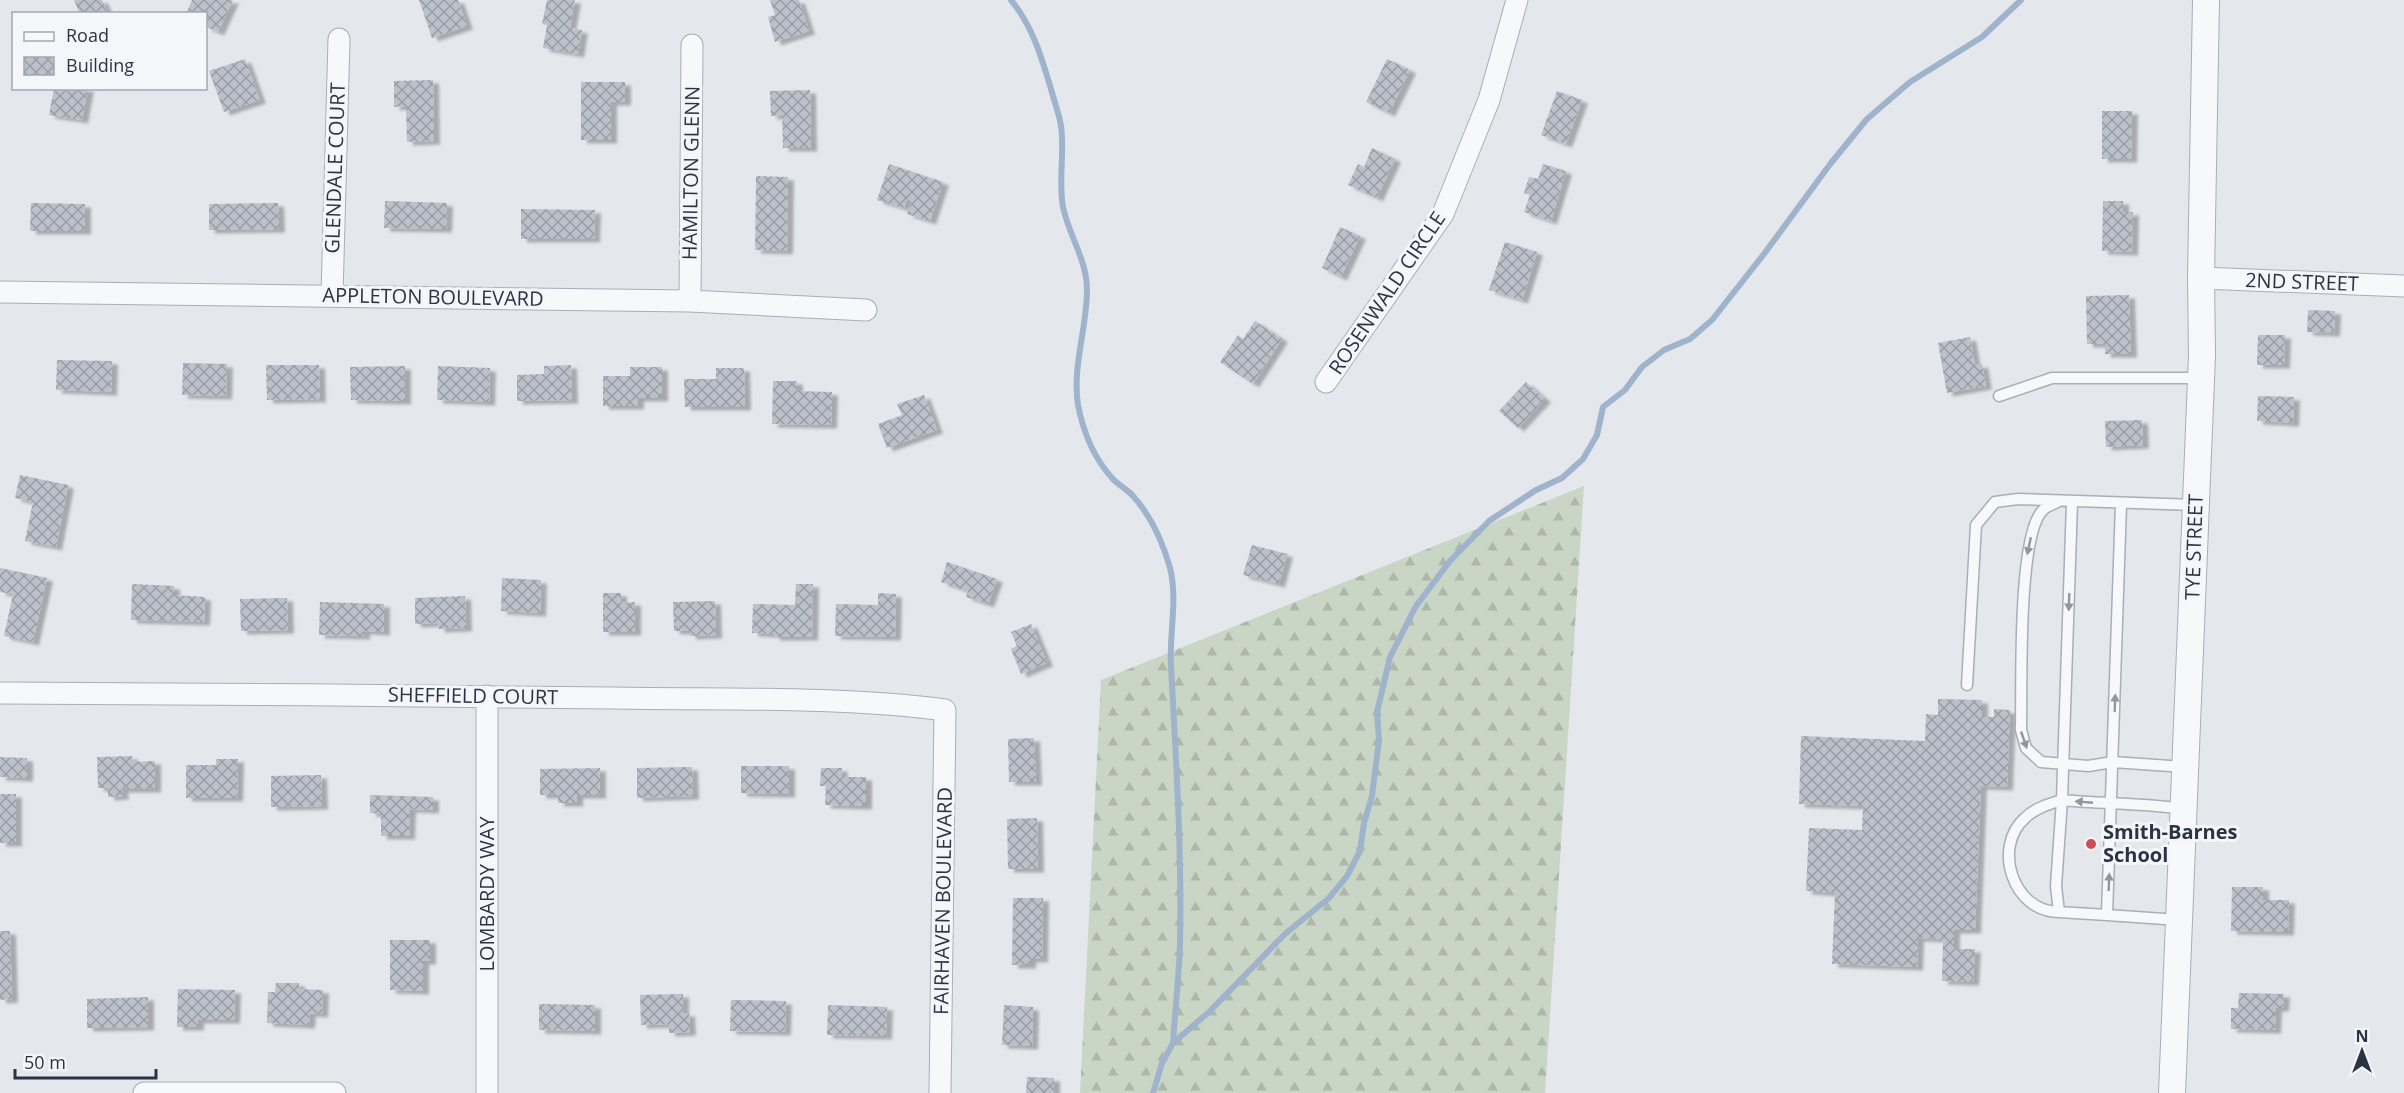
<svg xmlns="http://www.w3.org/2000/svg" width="2404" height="1093" viewBox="0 0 2404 1093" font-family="'Open Sans',sans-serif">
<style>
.forest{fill:url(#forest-firs)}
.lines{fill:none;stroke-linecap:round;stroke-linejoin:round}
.stream{stroke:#9fb4cc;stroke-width:6}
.building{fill:url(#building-cross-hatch);filter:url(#shadow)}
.service-casing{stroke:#a9aeb7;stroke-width:13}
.minor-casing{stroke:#a9aeb7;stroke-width:23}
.tertiary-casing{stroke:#a9aeb7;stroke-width:28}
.service{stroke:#f7f8fa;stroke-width:10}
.minor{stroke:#f7f8fa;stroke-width:21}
.tertiary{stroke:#f7f8fa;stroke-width:26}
.oneway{fill:#9196a0}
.poi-dot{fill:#d1495b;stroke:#f4f6f9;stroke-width:2}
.labels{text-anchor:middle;stroke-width:6;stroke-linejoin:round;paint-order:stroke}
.street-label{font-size:20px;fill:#2b3445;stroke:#f4f6f9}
.poi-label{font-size:20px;font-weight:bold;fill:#2b3445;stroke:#f4f6f9;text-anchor:start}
</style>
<defs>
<pattern id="forest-firs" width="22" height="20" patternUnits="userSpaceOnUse" patternTransform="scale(1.5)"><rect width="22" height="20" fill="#c9d6c5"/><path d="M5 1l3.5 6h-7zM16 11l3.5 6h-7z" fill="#adb8ab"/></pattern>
<pattern id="building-cross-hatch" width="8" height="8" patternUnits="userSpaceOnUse" patternTransform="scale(1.5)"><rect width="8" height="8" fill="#bbc0ca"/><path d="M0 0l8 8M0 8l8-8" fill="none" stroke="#989da6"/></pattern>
<filter id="shadow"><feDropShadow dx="6" dy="3.5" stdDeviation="1.5" flood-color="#0004"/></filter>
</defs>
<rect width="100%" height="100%" fill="#e4e7ec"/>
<!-- forest -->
<path class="forest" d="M1584,486L1545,1093H1080L1101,680Z"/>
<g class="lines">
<!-- stream -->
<path class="stream" d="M1011,0C1033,27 1041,56 1051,89C1054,101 1059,113 1061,126C1065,153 1058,180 1063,207C1069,236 1087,260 1087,290C1087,328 1072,367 1078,405C1083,431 1094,458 1112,478C1118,485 1127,489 1133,496C1151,516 1163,543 1170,568C1178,600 1169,634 1171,666C1176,759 1182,852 1180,945C1179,977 1175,1010 1173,1043
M1153,1093L1162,1063L1173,1043L1209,1012L1285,934L1329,898L1347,876L1360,851L1364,823L1372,796L1379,740L1377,712L1390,657L1416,606L1450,561L1489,521L1536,490L1562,478L1583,459L1597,435L1603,407L1625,390L1642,367L1664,350L1690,339L1712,320L1764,254L1831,163L1867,119L1910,82L1982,37L2021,0"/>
</g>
<!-- building -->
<path class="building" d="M74,0H102L108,14H80Z
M192,0H233L218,32L206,27V14H186Z
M419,0H458L467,26L432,38Z
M547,0H575L570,28L582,30L578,54L543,48L547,25L542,24Z
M770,0H799L809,31L775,42L768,17L775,15Z
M245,59L260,100L224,112L209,71Z
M1387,59L1410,70L1389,113L1366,102Z
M433,80L434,141L407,142L406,106L394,107V81Z
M581,82H625V102H611V140H581Z
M54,88H88L82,120L49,115Z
M810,90L811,148H783L782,115L771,116L770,91Z
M1557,91L1582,100L1566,144L1541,135Z
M2102,111H2132L2131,159H2102Z
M1372,148L1395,159L1377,198L1348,185L1358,164L1364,167Z
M889,164L943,182L930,221L907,214L912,201L907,199L904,208L877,200Z
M1543,164L1566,171L1551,221L1524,212L1530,195L1524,193L1529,177L1538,179Z
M756,176L788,177L787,251L755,250Z
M385,201L447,203L446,229L384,228Z
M2103,201H2123V212H2133L2132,252L2102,251Z
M31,203L85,204V231H30Z
M278,203L279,229L209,230V204Z
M521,209L595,210L594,239H521Z
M1340,227L1360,236L1341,277L1322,268Z
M1505,242L1537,252L1522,300L1489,290Z
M2129,295L2131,354H2105V344H2087L2086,296Z
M2308,310L2335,311L2334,333L2307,332Z
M1255,321L1282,339L1253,384L1220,362L1238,335L1243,339Z
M2258,335H2285L2284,365H2257Z
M1970,337L1975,365L1982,364L1986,386L1947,393L1938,343Z
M57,360L112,361L111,392L56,390Z
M183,363L227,364L226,396L182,395Z
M266,365H319L320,399L267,400Z
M571,365L572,400L517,401V375L544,374V366Z
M405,366V401L351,400L350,367Z
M438,366L490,368L489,402L437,400Z
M630,367H662V398H638V406H603V376H630Z
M716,368H744L745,407H685L684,379H716Z
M773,381H797V391L832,392L831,425L772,424Z
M1526,382L1545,399L1518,428L1499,411Z
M924,395L937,430L887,448L878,424L902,415L897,404Z
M2258,396L2294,397L2293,423L2257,421Z
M2142,420L2143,445L2106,447L2105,421Z
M20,475L68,485L56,547L25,541L33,502L15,498Z
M1252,545L1287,554L1279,584L1243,575Z
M947,562L997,579L988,604L966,597L968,591L941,582Z
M0,568L47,578L33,642L4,636L13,594L0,592Z
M502,578L541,580L540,613L501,611Z
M132,584L174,586V595L205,597L204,622L131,620Z
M796,584H813L812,637H774V634L752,633L753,604L795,605Z
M603,593H621V603L635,602V632H603Z
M878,593L896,594L895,637L835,636L836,604L878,605Z
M465,596L466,628L439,629L438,623L415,624V598Z
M287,598L288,630L241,631L240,599Z
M715,601L716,635L690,636V631H674L673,602Z
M320,602L384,604V632L364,631V636L319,635Z
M1031,624L1047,663L1021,674L1011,649L1017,646L1011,632Z
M1938,699L1982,700V717H1994V709L2010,710L2007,787L1981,786L1975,930H1954V949H1975L1973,982L1942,981L1943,939L1918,938L1917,967L1832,964L1835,893L1806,891L1809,828L1862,830L1863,806L1799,804L1801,736L1925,741L1926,714L1938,715Z
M1034,738L1036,782H1009L1008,739Z
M132,756V762L155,761V789H122L123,796L108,797V788H98L97,757Z
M0,757L27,758V778L0,777Z
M216,759H238L237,798H186V765H216Z
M741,766H789V794L741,793Z
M692,767L693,796L637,798V768Z
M600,768V795H577V803H558V795H540V769Z
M821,768H842L841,777H866V806L825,805L826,786H820Z
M321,775L322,806L271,807V776Z
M0,794H16V843H0Z
M370,795L433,797V810L410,809L409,836H381V814L370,813Z
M1037,818L1038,869H1008L1007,819Z
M2232,887H2263V900H2289L2288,932L2231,931Z
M1013,898H1043L1042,959H1030V965H1012Z
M0,931H10L12,999L0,1000Z
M390,940H430V961H423V991L390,990Z
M276,983H299V989L323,990L322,1014L310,1013L309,1025L267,1023L268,992H275Z
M178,989L235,990L234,1020H198V1027H177Z
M2239,993L2284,994L2283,1008H2276L2275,1030L2231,1029V1008H2238Z
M683,994V1013H689L690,1032L669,1033V1024L641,1025L640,995Z
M148,997V1027L87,1028V999Z
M731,1000L786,1001L785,1032L730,1031Z
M539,1004L595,1005V1031L539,1030Z
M828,1005L887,1007L886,1036L827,1035Z
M1004,1005L1033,1007L1032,1046L1002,1045Z
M1027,1077L1054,1078V1093H1026Z"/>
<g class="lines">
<!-- service casing -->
<g class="service-casing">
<path id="service" d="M1999,396L2052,378H2201
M2059,501C2055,504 2046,506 2043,510C2017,535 2022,690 2021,730L2026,748L2041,762L2088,766L2113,762L2184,767
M2121,504L2107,915L2059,912L2056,886L2062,800C2103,804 2143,803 2183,809
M1967,685L1976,525L1995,502L2018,499L2195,505
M2059,912C2013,912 1992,847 2025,818C2035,808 2049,804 2062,800L2072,502
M2107,915L2179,920"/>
</g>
<!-- minor casing -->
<g class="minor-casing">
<path id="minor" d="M2201,278L2404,286
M0,292L690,301L866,310
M332,296L339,39
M690,301L692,45
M1326,382L1443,214L1489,100L1517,0
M0,693C204,694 409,695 613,698C723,700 836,696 945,710L940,1093
M144,1093H335
M487,1093V696"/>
</g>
<!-- tertiary casing -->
<g class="tertiary-casing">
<path id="tertiary" d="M2172,1093L2202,355L2201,278L2206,0"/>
</g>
<!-- service -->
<use href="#service" class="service"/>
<!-- minor -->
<use href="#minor" class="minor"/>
<!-- tertiary -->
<use href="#tertiary" class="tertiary"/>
</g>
<!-- one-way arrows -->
<defs><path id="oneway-solid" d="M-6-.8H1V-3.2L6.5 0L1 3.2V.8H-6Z" transform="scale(1.5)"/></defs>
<g class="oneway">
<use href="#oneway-solid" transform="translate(2029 546) rotate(102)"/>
<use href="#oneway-solid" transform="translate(2069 602) rotate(92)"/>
<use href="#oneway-solid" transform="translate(2115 703) rotate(-88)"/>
<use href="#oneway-solid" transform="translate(2024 740) rotate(71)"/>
<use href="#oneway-solid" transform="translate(2084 802) rotate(-175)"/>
<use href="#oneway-solid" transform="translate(2109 882) rotate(-88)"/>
</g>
<!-- markers -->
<circle class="poi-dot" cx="2091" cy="844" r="6"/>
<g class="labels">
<!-- street labels -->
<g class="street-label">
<text transform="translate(335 168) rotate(-88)" y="7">GLENDALE COURT</text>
<text transform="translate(691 173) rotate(-89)" y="7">HAMILTON GLENN</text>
<text transform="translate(2302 282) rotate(2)" y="7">2ND STREET</text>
<text transform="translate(1387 293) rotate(-56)" y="7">ROSENWALD CIRCLE</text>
<text transform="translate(433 297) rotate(1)" y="7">APPLETON BOULEVARD</text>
<text transform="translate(2194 547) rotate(-88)" y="7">TYE STREET</text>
<text transform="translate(473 696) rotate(1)" y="7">SHEFFIELD COURT</text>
<text transform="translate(487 894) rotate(-90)" y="7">LOMBARDY WAY</text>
<text transform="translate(943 901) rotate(-89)" y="7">FAIRHAVEN BOULEVARD</text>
</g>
<!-- poi labels -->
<g class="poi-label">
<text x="2103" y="839">Smith-Barnes<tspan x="2103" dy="23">School</tspan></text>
</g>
</g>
<!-- legend -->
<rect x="12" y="12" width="195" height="78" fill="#f4f6f9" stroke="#a4a8b1" stroke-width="1.5"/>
<rect x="24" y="32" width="30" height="9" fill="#f7f8fa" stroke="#a4a8b1" stroke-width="1.5"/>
<text x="66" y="42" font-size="18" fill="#2b3445">Road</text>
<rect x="24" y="57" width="30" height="18" fill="url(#building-cross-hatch)" stroke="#a4a8b1" stroke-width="1.5"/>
<text x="66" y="72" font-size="18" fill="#2b3445">Building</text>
<!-- north arrow -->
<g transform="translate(2362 1051)" stroke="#f4f6f9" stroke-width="4.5" paint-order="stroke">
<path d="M0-4.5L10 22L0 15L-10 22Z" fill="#2b3445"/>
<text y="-9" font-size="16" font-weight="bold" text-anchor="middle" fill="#2b3445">N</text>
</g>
<!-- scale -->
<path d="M15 1069v9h141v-9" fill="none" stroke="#2b3445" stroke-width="3"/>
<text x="24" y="1069" font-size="18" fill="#2b3445" stroke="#f4f6f9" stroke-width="4.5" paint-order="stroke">50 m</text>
</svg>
